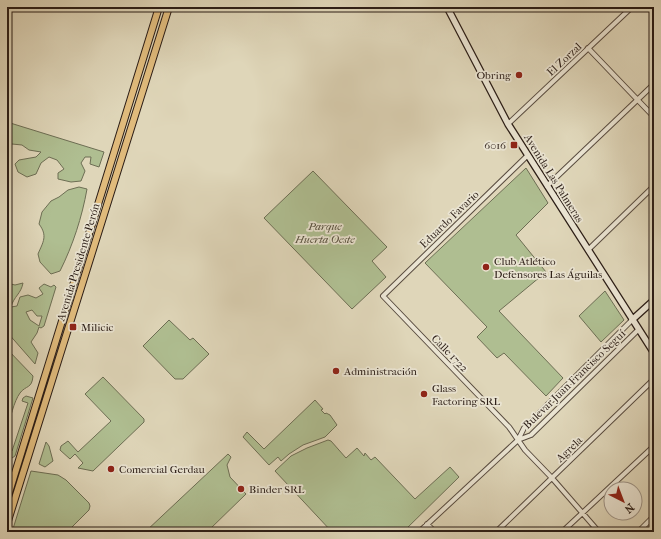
<svg xmlns="http://www.w3.org/2000/svg" width="661" height="539" viewBox="0 0 661 539" font-family="'IM FELL French Canon',serif">
<style>
.green{fill:#afbe91;stroke:#6d6e54;fill-rule:evenodd}
.lines{fill:none;stroke-linecap:round;stroke-linejoin:round}
.street-casing{stroke:#584b3f;stroke-width:6}
.secondary-casing{stroke:#2b1d16;stroke-width:8}
.primary-casing{stroke:#2b1d16;stroke-width:8}
.street{stroke:#eae4d2;stroke-width:4}
.secondary{stroke:#eae4d2;stroke-width:5.5}
.primary{stroke:#e0bb7c;stroke-width:6}
.poi-dot{fill:#8f2418;stroke:#eae4d2;stroke-width:1.5}
.labels{text-anchor:middle;stroke-width:3.5;stroke-linejoin:round;paint-order:stroke}
.street-label{font-size:11px;fill:#2b1d16;stroke:#eae4d2}
.poi-label{font-size:11px;fill:#2b1d16;stroke:#eae4d2;text-anchor:start}
.park-label{font-size:11px;font-style:italic;fill:#534d3b;stroke:#eae4d2}
</style>
<rect width="100%" height="100%" fill="#dfd6b9"/>
<filter id="stains"><feTurbulence type="fractalNoise" baseFrequency=".005" numOctaves="4"/><feColorMatrix values="0 0 0 0 .2 0 0 0 0 .09 0 0 0 0 .02 0 0 0 .5 -.17"/></filter>
<radialGradient id="worn" r=".72"><stop offset=".6" stop-color="#630" stop-opacity="0"/><stop offset="1" stop-color="#630" stop-opacity=".3"/></radialGradient>
<!-- green -->
<path class="green" d="M7,122L104,152L99,167L90,164L91,157H85L81,163L85,171L81,181L71,182L58,179V173L64,169L57,160L49,157L41,163L36,174L27,177L18,172L15,164L19,160L36,157L41,152L29,150L22,145L12,144L7,150Z
M526,168L548,203L516,235L546,272L499,311L563,378L546,396L504,353L497,358L477,337L487,327L425,263Z
M313,171L387,247L372,261L386,277L352,309L264,218Z
M79,187L87,189C82,217 73,245 60,271L51,274L40,262L38,254C43,242 48,236 39,224L42,212L51,201L59,197L68,190Z
M7,283L15,285L23,283C21,294 14,296 11,307L17,306L20,297L28,295L36,298L43,294L39,288L44,284L51,287L54,285L56,287L44,326L41,328L39,327L37,333L31,342L38,353L35,364L7,332ZM32,310L37,316H42L39,326L30,320L26,312Z
M605,291L624,320L601,342L579,316Z
M169,320L190,340L193,338L209,354L183,379H175L143,346Z
M7,349L33,376C32,389 26,385 20,393C14,401 10,419 7,430Z
M103,377L144,419V422L93,471L78,468L83,463L75,454L70,459L60,450L61,446L68,441L78,452L111,421L85,394Z
M26,396L33,398L15,456L12,458L8,457L7,450L12,451L28,403L22,401L23,398Z
M315,400L323,409L321,410L325,414L326,413L330,415L337,425L325,437L303,445L289,454L281,461L278,457L269,465L243,437L247,432L264,449Z
M328,440L331,441L346,458L357,448L364,456L365,453L371,460L375,457L415,499L450,467L459,477L403,532H332L275,471L291,456L307,448Z
M46,442L49,446L53,461L45,467L39,464Z
M228,454L231,457L227,465L230,477L246,494L209,530L210,532H145Z
M31,471L58,475L66,480L89,503L90,506L89,510L67,532H12Z"/>
<g class="lines">
<!-- street casing -->
<g class="street-casing">
<path id="street" d="M588,48L654,117
M508,124L632,7
M528,155L383,296L509,427L525,450L552,478L599,532
M547,186L654,84
M588,250L654,186
M518,440L531,435L638,330
M427,524L435,532
M419,532L518,440L524,428L632,320
M496,532L654,379
M562,532L654,446
M638,532L654,516"/>
</g>
<!-- secondary casing -->
<g class="secondary-casing">
<path id="secondary" d="M447,7L508,124L654,353
M632,320L654,300"/>
</g>
<!-- primary casing -->
<g class="primary-casing">
<path id="primary" d="M7,499L159,7
M7,524L169,7"/>
</g>
<!-- street -->
<use href="#street" class="street"/>
<!-- secondary -->
<use href="#secondary" class="secondary"/>
<!-- primary -->
<use href="#primary" class="primary"/>
</g>
<!-- markers -->
<g class="poi-dot">
<circle cx="519" cy="75" r="4"/>
<rect x="510" y="141" width="8" height="8" rx="2"/>
<circle cx="486" cy="267" r="4"/>
<rect x="69" y="323" width="8" height="8" rx="2"/>
<circle cx="336" cy="371" r="4"/>
<circle cx="424" cy="394" r="4"/>
<circle cx="111" cy="469" r="4"/>
<circle cx="241" cy="489" r="4"/>
</g>
<g class="labels">
<!-- street labels -->
<g class="street-label">
<text transform="translate(564 59) rotate(-43)" y="4">El Zorzal</text>
<text transform="translate(554 178) rotate(58)" y="4">Avenida Las Palmeras</text>
<text transform="translate(449 219) rotate(-44)" y="4">Eduardo Favario</text>
<text transform="translate(78 262) rotate(-73)" y="4">Avenida Presidente Perón</text>
<text transform="translate(450 353) rotate(46)" y="4">Calle 1722</text>
<text transform="translate(574 379) rotate(-44)" y="4">Bulevar Juan Francisco Seguí</text>
<text transform="translate(569 449) rotate(-44)" y="4">Agrela</text>
</g>
<!-- poi labels -->
<g class="poi-label">
<text x="511" y="79" text-anchor="end">Obring</text>
<text x="506" y="149" text-anchor="end">6016</text>
<text x="494" y="265">Club Atlético<tspan x="494" dy="13">Defensores Las Águilas</tspan></text>
<text x="81" y="331">Milicic</text>
<text x="344" y="375">Administración</text>
<text x="432" y="392">Glass<tspan x="432" dy="13">Factoring SRL</tspan></text>
<text x="119" y="473">Comercial Gerdau</text>
<text x="249" y="493">Binder SRL</text>
</g>
<!-- park labels -->
<g class="park-label">
<text x="325" y="230">Parque<tspan x="325" dy="13">Huerta Oeste</tspan></text>
</g>
</g>
<!-- margin -->
<rect width="661" height="539" fill="none" stroke="#dfd6b9" stroke-width="24"/>
<rect x="8" y="8" width="645" height="523" fill="none" stroke="#2b1d16" stroke-width="2"/>
<rect x="12" y="12" width="637" height="515" fill="none" stroke="#2b1d16"/>
<!-- north arrow -->
<g transform="translate(623 501) rotate(138)"><circle r="19" fill="#eae4d2" stroke="#9e9487"/>
<path d="M0-3L7 15L0 10L-7 15Z" fill="#8f2418"/>
<text y="-6" font-size="11" font-weight="bold" text-anchor="middle" fill="#2b1d16">N</text>
</g>
<rect width="100%" height="100%" filter="url(#stains)"/>
<rect width="100%" height="100%" fill="url(#worn)"/>
</svg>
